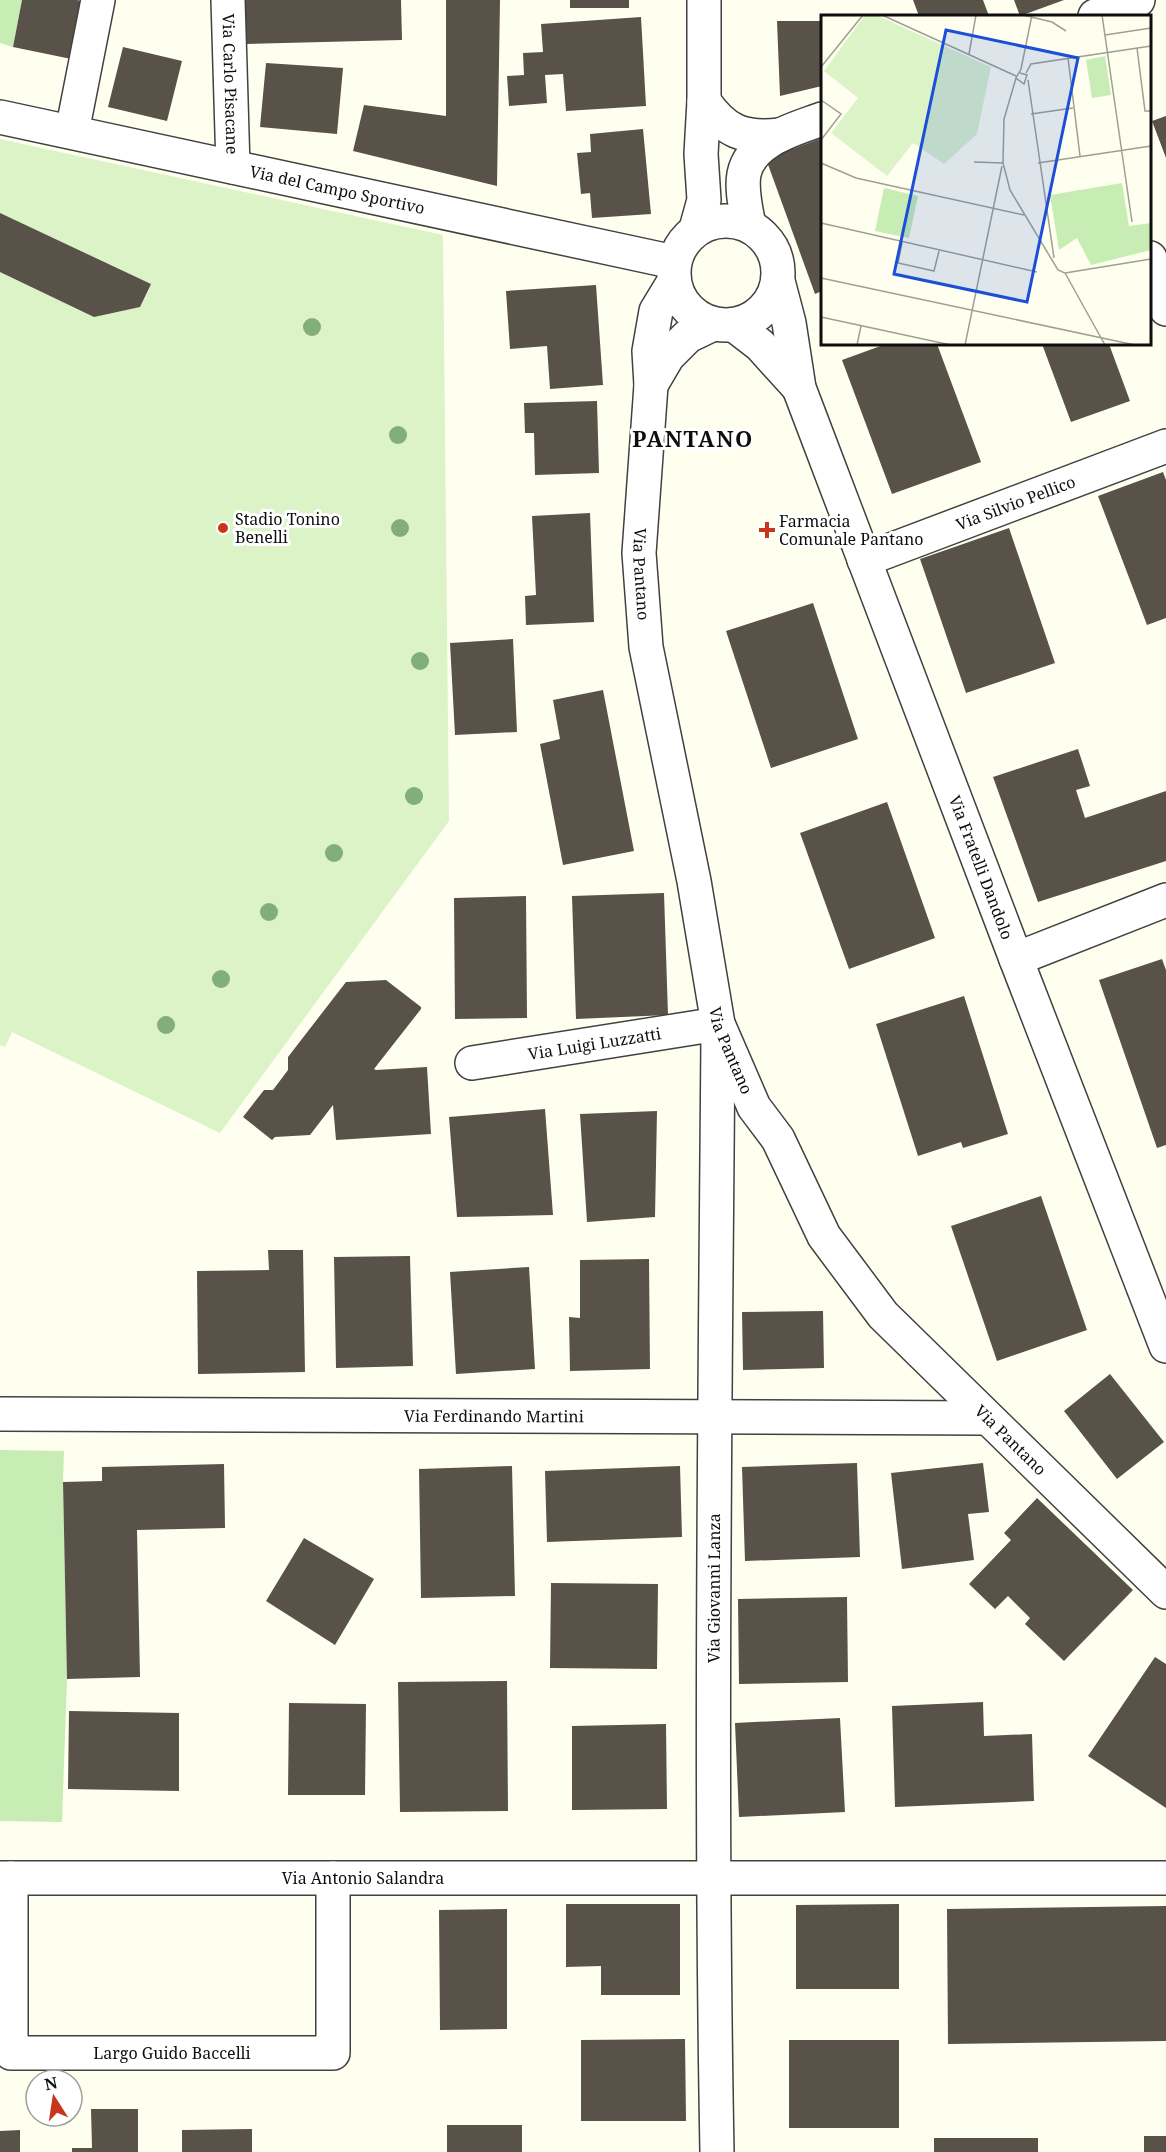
<svg xmlns="http://www.w3.org/2000/svg" width="1166" height="2152" viewBox="0 0 1166 2152" font-family="'Noto Serif',serif">
<style>
.green{fill:#c7edb5}
.pitch{fill:#dcf3c8}
.building{fill:#585249}
.lines{fill:none;stroke-linecap:round;stroke-linejoin:round}
.minor-casing{stroke:#414141;stroke-width:36}
.minor{stroke:#fff;stroke-width:33}
.tree{fill:#81ae79}
.poi-dot{fill:#c9351b;stroke:#fff;stroke-width:2}
.labels{text-anchor:middle;stroke-width:6;stroke-linejoin:round;paint-order:stroke}
.street-label{font-size:16px;fill:#0e0e0e;stroke:#fff}
.poi-label{font-size:16px;fill:#0e0e0e;stroke:#fff;text-anchor:start}
.district-label{font-size:22px;font-weight:bold;letter-spacing:1.5px;fill:#0e0e0e;stroke:#fff}
.inset-road{fill:none;stroke:#9f9f95;stroke-width:1.5}
.view{fill:#1d4ed8;fill-opacity:0.15;stroke:#1d4ed8;stroke-width:3}
.inset-edge{fill:none;stroke:#0e0e0e;stroke-width:3}
</style>
<rect width="100%" height="100%" fill="#ffffef"/>
<!-- green -->
<path class="green" d="M0,0H22L13,47L0,43Z
M0,1450L64,1451L63,1482L67,1679L62,1822L0,1821Z"/>
<!-- pitch -->
<path class="pitch" d="M0,139L443,235L449,821L220,1133L12,1032L5,1047L0,1045Z"/>
<!-- building -->
<path class="building" d="M22,0H77L93,3L81,61L13,47Z
M245,0H401L402,40L246,44Z
M446,0H500L497,186L353,151L364,105L446,116Z
M570,0H629V8H570Z
M913,0H983L989,16H919Z
M1014,0H1064L1020,16Z
M641,17L646,106L566,111L563,74L545,75L547,103L509,106L507,76L524,75L523,53L543,52L541,24Z
M777,21H822V86L780,96Z
M123,47L182,61L167,121L108,107Z
M266,63L343,68L337,134L260,127Z
M1166,116V158L1152,121Z
M643,129L651,214L592,218L590,193L581,194L577,153L591,152L590,134Z
M822,138V291L815,294L766,159Z
M0,213L151,284L140,307L94,317L0,272Z
M596,285L603,385L550,389L547,346L510,349L506,291Z
M886,344H937L981,462L892,494L842,360Z
M1042,344H1109L1130,401L1071,422Z
M597,401L599,473L535,475L534,433H525L524,403Z
M1163,472L1166,480V618L1147,625L1098,496Z
M590,513L594,622L526,625L525,596L536,595L532,516Z
M1009,528L1055,663L966,693L920,559Z
M813,603L858,739L771,768L726,631Z
M513,639L517,732L455,735L450,643Z
M603,690L634,851L563,865L540,744L560,739L553,700Z
M1078,749L1090,786L1076,790L1085,818L1166,791V861L1038,902L993,777Z
M887,802L935,938L849,969L800,833Z
M664,893L668,1015L576,1019L572,896Z
M526,896L527,1018L455,1019L454,898Z
M1162,959L1166,970V1145L1157,1148L1099,980Z
M386,980L421,1007V1009L374,1069L376,1070L427,1067L431,1134L336,1140L333,1105L310,1135L275,1137L272,1140L243,1117L264,1090H273L288,1070V1057L346,982Z
M964,996L1008,1134L963,1148L961,1142L918,1156L876,1024Z
M545,1109L553,1215L457,1217L449,1117Z
M657,1111L655,1217L587,1222L580,1114Z
M1041,1196L1087,1330L997,1361L951,1226Z
M268,1250H303L305,1372L198,1374L197,1271L269,1270Z
M410,1256L413,1366L336,1368L334,1257Z
M649,1259L650,1369L570,1371L569,1317L580,1318V1260Z
M529,1267L535,1369L456,1374L450,1272Z
M823,1311L824,1368L743,1370L742,1312Z
M1110,1374L1164,1442L1117,1479L1064,1411Z
M857,1463L860,1557L745,1561L742,1467Z
M983,1463L989,1512L968,1514L974,1560L902,1569L891,1473Z
M224,1464L225,1528L137,1530L140,1677L67,1679L63,1482L102,1481V1467Z
M512,1466L515,1596L421,1598L419,1469Z
M680,1466L682,1537L547,1542L545,1471Z
M1037,1498L1133,1590L1064,1661L1025,1624L1030,1618L1008,1596L995,1609L969,1584L1011,1540L1004,1533Z
M304,1538L374,1579L335,1645L266,1601Z
M551,1583L658,1584L657,1669L550,1668Z
M847,1597L848,1682L739,1684L738,1599Z
M1155,1657L1166,1664V1808L1088,1756Z
M507,1681L508,1811L400,1812L398,1682Z
M983,1702L984,1736L1032,1734L1034,1801L895,1807L892,1706Z
M289,1703L366,1704L365,1795H288Z
M69,1711L179,1713V1791L68,1789Z
M840,1718L845,1812L739,1817L735,1723Z
M666,1724L667,1809L572,1810V1726Z
M566,1904H680V1995H601V1966L566,1967Z
M899,1904V1989H796V1905Z
M1166,1906V2041L948,2044L947,1909Z
M507,1909V2029L440,2030L439,1910Z
M685,2039L686,2121H581V2040Z
M789,2040H899V2128H789Z
M91,2109H138V2152H72V2148H92Z
M447,2125H522V2152H447Z
M252,2129V2152H182V2130Z
M20,2130V2152H0V2131Z
M1144,2136H1166V2152H1144Z
M934,2138H1038V2152H934Z"/>
<g class="lines">
<!-- minor casing -->
<g class="minor-casing">
<g id="minor">
<path id="s1" d="M228,0L233,167"/>
<path d="M1095,16L1138,0"/>
<path d="M704,101C725,132 744,139 780,135"/>
<path id="s2" d="M0,117L674,262"/>
<path d="M72,132L98,0"/>
<circle cx="726" cy="273" r="52"/>
<path d="M749,226C746,209 741,190 744,174C751,140 795,129 822,119"/>
<path d="M696,229L704,200L701,154L704,101V0"/>
<path d="M1150,258L1166,309"/>
<path id="s3" d="M778,281L789,323L799,388L1016,959L1166,1346"/>
<path id="s4" d="M673,283L656,311L649,351L651,385L639,553L646,647L694,881L718,1024L754,1107L778,1139L824,1236L883,1315L1166,1592"/>
<path d="M734,325L760,345L799,388"/>
<path d="M651,385L668,356L688,336L713,324"/>
<path id="s5" d="M864,560L1166,446"/>
<path d="M1016,959L1166,900"/>
<path id="s6" d="M472,1063L718,1024"/>
<path id="s7" d="M0,1414L987,1418"/>
<path id="s8" d="M0,1878H1166"/>
<path id="s9" d="M11,1878V2053H333V1878"/>
<path id="s10" d="M717,2152C710,1781 715,1409 718,1038"/>
</g>
</g>
<!-- minor -->
<use href="#minor" class="minor"/>
</g>
<!-- trees -->
<g class="tree">
<circle cx="312" cy="327" r="9"/>
<circle cx="398" cy="435" r="9"/>
<circle cx="400" cy="528" r="9"/>
<circle cx="420" cy="661" r="9"/>
<circle cx="414" cy="796" r="9"/>
<circle cx="334" cy="853" r="9"/>
<circle cx="269" cy="912" r="9"/>
<circle cx="221" cy="979" r="9"/>
<circle cx="166" cy="1025" r="9"/>
</g>
<!-- markers -->
<g class="poi-dot">
<circle cx="223" cy="528" r="6"/>
<path d="M764 521h6v6h6v6h-6v6h-6v-6h-6v-6h6z"/>
</g>
<g class="labels">
<!-- street labels -->
<g class="street-label">
<text dy="6" stroke="none"><textPath href="#s1" startOffset="84">Via Carlo Pisacane</textPath></text>
<text dy="6" stroke="none"><textPath href="#s2" startOffset="345">Via del Campo Sportivo</textPath></text>
<text dy="6" stroke="none"><textPath href="#s5" startOffset="162">Via Silvio Pellico</textPath></text>
<text dy="6" stroke="none"><textPath href="#s4" startOffset="297">Via Pantano</textPath></text>
<text dy="6" stroke="none"><textPath href="#s3" startOffset="622">Via Fratelli Dandolo</textPath></text>
<text dy="6" stroke="none"><textPath href="#s6" startOffset="124">Via Luigi Luzzatti</textPath></text>
<text dy="6" stroke="none"><textPath href="#s4" startOffset="783">Via Pantano</textPath></text>
<text dy="6" stroke="none"><textPath href="#s7" startOffset="494">Via Ferdinando Martini</textPath></text>
<text dy="6" stroke="none"><textPath href="#s4" startOffset="1269">Via Pantano</textPath></text>
<text dy="6" stroke="none"><textPath href="#s10" startOffset="564">Via Giovanni Lanza</textPath></text>
<text dy="6" stroke="none"><textPath href="#s8" startOffset="363">Via Antonio Salandra</textPath></text>
<text dy="6" stroke="none"><textPath href="#s9" startOffset="336">Largo Guido Baccelli</textPath></text>
</g>
<!-- poi labels -->
<g class="poi-label">
<text x="235" y="525">Stadio Tonino<tspan x="235" dy="18">Benelli</tspan></text>
<text x="779" y="527">Farmacia<tspan x="779" dy="18">Comunale Pantano</tspan></text>
</g>
<!-- district labels -->
<g class="district-label">
<text x="693" y="447">PANTANO</text>
</g>
</g>
<!-- overview -->
<g transform="translate(821 15)">
<rect width="330" height="330" fill="#ffffef"/>
<path d="M284,41L290,80L271,83L265,45ZM301,168L308,211L330,208V235L270,250L256,223L238,235L229,180ZM63,173L97,181L88,223L54,216Z" fill="#c7edb5"/>
<path d="M44,0H55L170,52L156,119L123,149L92,128L66,161L10,118L37,83L3,56Z" fill="#dcf3c8"/>
<path class="inset-road" d="M61,0L195,61M202,0L231,7L245,16M281,0L311,207M284,20L330,13M316,33L324,96H330M148,39L155,0M247,43L259,141M0,52L42,0M199,58L206,60L203,69L195,63L200,54L211,0M205,58L210,49L330,31M195,63L183,104L182,148L189,175L237,255L244,258L284,330M207,65L233,243M0,85L20,99L0,125M210,99L252,93M153,147L182,148M0,148L35,163L203,200M217,148L330,131M0,208L216,257M81,228L77,248L113,256L118,236M244,258L330,244M0,263L314,330M0,302L130,330M36,330L40,311M144,330L181,151"/>
<path class="view" d="M125,15L257,43L206,287L73,259Z"/>
<rect width="330" height="330" class="inset-edge"/>
</g>
<!-- north arrow -->
<g transform="translate(54 2098) rotate(348)"><circle r="28" fill="#ffffff" stroke="#9f9f9f" stroke-width="1.5"/>
<path d="M0-4.5L10 22L0 15L-10 22Z" fill="#c9351b"/>
<text y="-9" font-size="16" font-weight="bold" text-anchor="middle" fill="#0e0e0e">N</text>
</g>
</svg>
